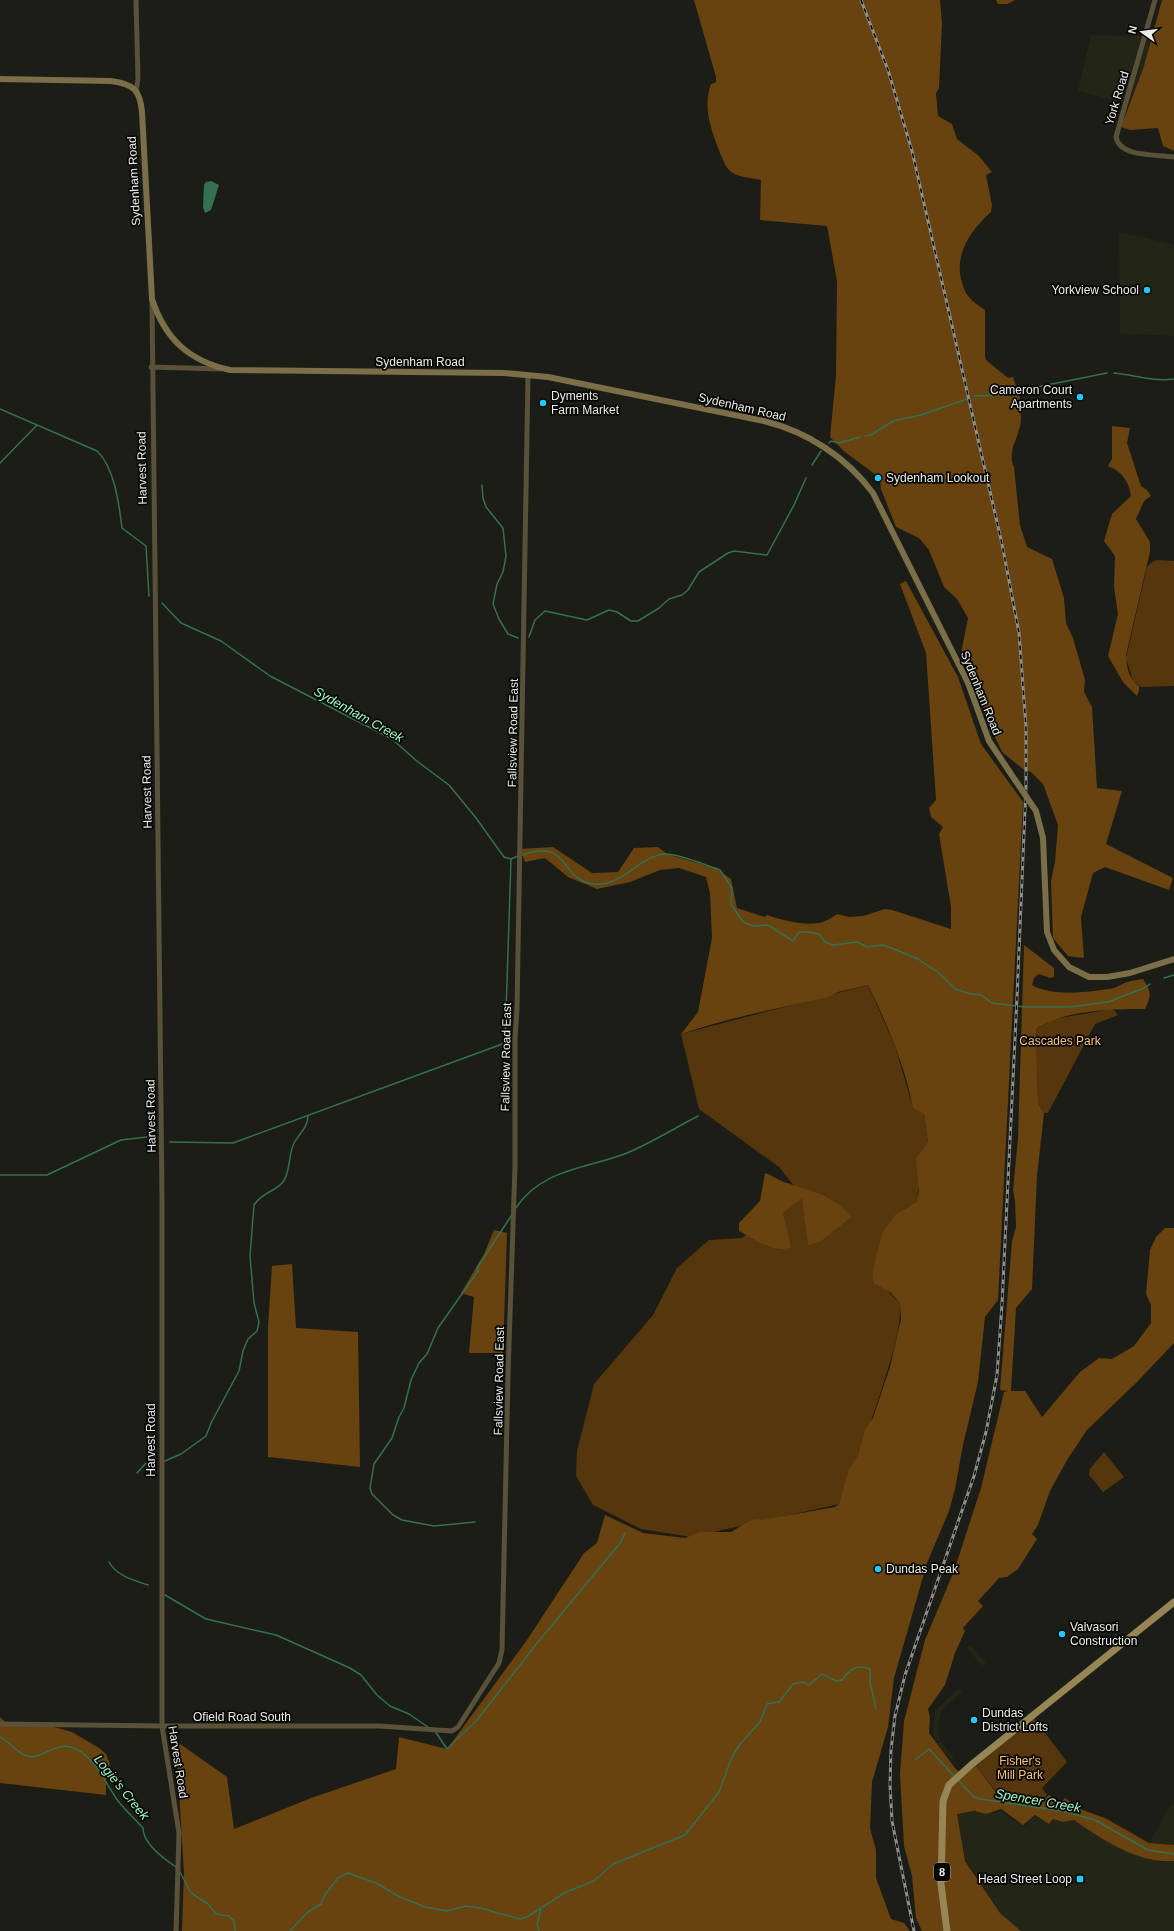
<svg xmlns="http://www.w3.org/2000/svg" width="1174" height="1931" viewBox="0 0 1174 1931" font-family="Helvetica,sans-serif">
<style>
.built{fill:#232517}
.green{fill:#55360d}
.forest{fill:#68420f}
.water{fill:#347152}
.lines{fill:none;stroke-linecap:round;stroke-linejoin:round}
.stream{stroke:#347152;stroke-width:1.5}
.tertiary{stroke:#59513a;stroke-width:5}
.secondary{stroke:#7b6f49;stroke-width:6}
.primary{stroke:#968555;stroke-width:7}
.rail-casing{stroke:#8e8f89;stroke-width:3}
.rail{stroke:#070705;stroke-width:1.5;stroke-dasharray:4.5;stroke-linecap:butt}
.secondary-bridge{stroke:#7b6f49;stroke-width:6}
.poi-dot{fill:#21c9fd;stroke:#070705;stroke-width:1.5}
.labels{text-anchor:middle;stroke-width:3.5;stroke-linejoin:round;paint-order:stroke}
.shield{fill:#070705;stroke:#a7a7a3;stroke-width:1}
.shield-label{font-size:11px;font-weight:bold;fill:#ecece7}
.street-label{font-size:12px;fill:#ecece7;stroke:#070705}
.poi-label{font-size:12px;fill:#ecece7;stroke:#070705;text-anchor:start}
.park-label{font-size:12px;fill:#fec17b;stroke:#070705}
.water-label{font-size:13px;font-style:italic;fill:#9df8c5;stroke:#070705}
</style>
<rect width="100%" height="100%" fill="#1c1d16"/>
<!-- built -->
<path class="built" d="M1091,35L1152,36L1144,66L1129,104L1078,91Z
M1119,233L1144,237L1174,245V336L1120,334Z
M971,1645L986,1663L982,1666L967,1648Z
M959,1688L962,1692L941,1711L938,1726L940,1741H935L933,1727L935,1710Z
M940,1741L954,1757L951,1760L937,1744Z
M1174,1804V1845L1149,1843L1170,1806Z
M974,1811L996,1813L1000,1811L1024,1826L1036,1816L1049,1825L1053,1819L1063,1822L1074,1820L1098,1837L1132,1853L1163,1862L1174,1861V1931H1021L1000,1913L963,1856L957,1814Z"/>
<!-- green -->
<path class="green" d="M1157,560L1174,561V686L1141,687L1133,681L1126,658L1147,567L1152,562Z
M868,985L895,1046L913,1107L924,1114L928,1142L916,1202L901,1211L872,1276L900,1303C901,1327 894,1349 887,1372C874,1417 856,1460 839,1504L691,1537L641,1529L593,1505L576,1476L577,1451L594,1384L653,1315L677,1268L709,1240L742,1238L799,1192L779,1167L699,1109L681,1034Z
M1113,1009L1118,1015L1095,1024L1048,1113H1044L1038,1103L1036,1029L1053,1019Z
M1104,1452L1124,1477L1103,1492L1089,1475L1090,1469Z
M1034,1718L1067,1762L1042,1788L1047,1795L1040,1802L998,1794L976,1766Z"/>
<!-- forest -->
<path class="forest" d="M694,0H940L942,23L939,88L936,93L938,116L952,124L957,139L979,156L992,172L986,175L992,205L991,212C972,229 955,252 961,279C963,285 964,291 968,296C973,302 979,306 985,310V355L986,360L1008,378L1013,377L1022,405L1020,406C1020,410 1021,415 1021,419C1021,435 1006,451 1014,467L1020,525L1027,547L1052,559L1064,598L1066,623L1073,638L1085,680L1084,692L1092,707L1097,788L1122,791L1106,844L1173,878L1169,890L1105,867L1093,873L1081,917L1084,958L1068,956L1053,938L1051,881L1055,862L1058,825L1043,784L1031,772L1023,769L1002,752L985,715L979,690L961,653L968,618L957,599L944,587L929,550L919,538L896,527L881,489L880,478L845,452L830,437L836,376L837,281L827,226L760,220L761,180C752,178 735,177 729,170C725,166 723,159 720,153C712,132 702,108 711,84L716,82V77Z
M996,0H1015L1007,4H998Z
M1162,0H1174V151L1163,146L1158,128L1130,130L1121,127L1144,66Z
M1112,426L1130,428L1127,443L1141,486L1147,490L1151,496L1144,501L1136,519L1150,542V552L1126,655C1127,668 1128,678 1139,686V691L1137,696L1123,682L1108,656L1118,614L1114,587L1115,556L1104,541L1112,514L1131,496C1129,482 1122,471 1108,466L1112,459Z
M906,581L958,677L981,744L1023,802L998,1300L985,1317L978,1382L963,1445L955,1489L949,1511L927,1563L894,1678L888,1727L872,1782L870,1828L876,1850V1878L891,1919L904,1923L910,1931H182L184,1873L176,1741L227,1777L234,1829L311,1798L396,1769L399,1737L447,1749L527,1640L584,1553L597,1543L605,1515L643,1533L685,1538L699,1532H731L749,1521L757,1519L762,1520L835,1507L839,1504L849,1469L858,1455L865,1430L873,1418L890,1367L901,1319L900,1303L891,1293L874,1283L872,1276L877,1253L882,1234L887,1226L896,1214L916,1202L919,1191L916,1162L917,1157L928,1142L924,1114L913,1108C905,1066 889,1029 871,991L868,985L838,992L828,997C778,1008 729,1018 681,1034L698,1012L712,938L710,893L706,877L679,868L660,870L630,882L597,889L568,877L545,858L525,862L520,849L553,847L592,873L618,872L634,848L658,847L667,854L715,868L731,879L737,908L765,917L767,915C781,920 809,927 823,922C828,920 833,917 837,914L849,917L863,916L885,909L892,910L951,929V907L939,834L943,827L931,817L929,808L936,800L926,653L900,584Z
M1024,945L1054,968V977L1050,978L1039,974L1034,978L1032,985C1051,997 1093,992 1114,988C1119,986 1123,983 1128,982C1133,980 1138,980 1143,979C1151,992 1152,995 1145,1009C1113,1009 1063,1010 1036,1029L1038,1103L1044,1113L1037,1176L1032,1289L1016,1308L1011,1391H1025L1042,1417L1080,1372L1099,1358L1112,1359L1134,1346L1151,1323V1305L1146,1294L1150,1250L1156,1237L1165,1228H1174V1343L1137,1382L1087,1430L1067,1460L1050,1491L1038,1525L1032,1534L1037,1539L1018,1569L1007,1577L999,1578L978,1601L983,1606L963,1628L965,1631L955,1653L945,1685L928,1709L930,1717L929,1733L955,1768L963,1775L976,1766L998,1795L1040,1803L1049,1795L1060,1804L1065,1798L1080,1809L1105,1818L1149,1843L1174,1845V1861C1138,1864 1101,1839 1074,1820L1063,1822L1053,1819L1049,1824L1035,1815L1023,1825L1001,1809L986,1814L975,1811V1809L974,1811L957,1814L965,1861L1000,1913L1021,1931H922L916,1918L912,1876L904,1846L900,1774L904,1721L925,1640L954,1571L981,1488L1004,1392L1008,1391L1000,1390L1012,1241L1016,1227L1015,1201L1013,1190L1018,1138Z
M765,1173C772,1175 778,1180 784,1182C810,1191 833,1194 851,1217L820,1242L808,1245L802,1198L783,1213L791,1247C775,1255 753,1238 739,1231V1223L760,1201Z
M494,1230L507,1233L503,1353H469L474,1297L461,1293L484,1254Z
M292,1264L296,1328L358,1332L360,1467L268,1457V1326L272,1266Z
M0,1717L5,1722L54,1727L72,1732L99,1748L106,1754L110,1764L106,1779V1795L0,1783Z"/>
<!-- water -->
<path class="water" d="M211,181L219,185L211,210L205,213L203,207L204,185L206,182Z"/>
<g class="lines">
<!-- stream -->
<path class="stream" d="M1114,373C1135,375 1153,382 1174,379
M974,396L1012,395L1032,388L1107,373
M0,409L97,451C115,468 119,505 122,528L146,546L149,596
M865,436L871,435L893,421L921,415L967,399
M829,443L831,441L839,443L860,437
M0,463L37,425
M812,465L821,451
M482,485L483,498L486,507L503,528L506,556L503,572L497,584L493,604L499,619L508,634L518,638
M162,603L181,623L221,641L270,676L392,739L418,762L449,785L476,818L504,857L511,859L518,856
M529,637L535,620L545,611L587,620L609,610L617,612L631,621H638L659,608L669,599L682,595L688,590L699,572L728,553L734,551L767,555L794,505L806,478
M522,855C569,837 560,880 593,884C621,888 639,856 665,854C676,853 703,864 715,868L720,870L732,888L731,904L743,922L753,926L768,925L793,941L799,932H808L819,934L825,942L833,945L857,942L867,947L883,945L894,949L918,959L939,973L955,989L971,994L981,995L992,1003L1025,1007H1070L1108,1002L1144,988L1150,984
M1164,978L1174,975
M170,1142L233,1143L505,1043L511,859
M0,1175H47L121,1140L155,1136
M515,1209C542,1168 587,1169 627,1153C651,1143 675,1128 698,1116
M165,1461L181,1454L206,1436L212,1421L239,1371L243,1351L248,1339L257,1331L259,1322L254,1303L250,1256L254,1205C262,1192 275,1192 283,1182C291,1171 288,1155 294,1143C299,1134 308,1127 308,1116
M137,1473L145,1464L156,1462
M475,1522L434,1526L402,1520L393,1515L372,1494L370,1488L374,1464L392,1438L399,1417L404,1408L411,1380L419,1363L427,1354L438,1328L478,1271L477,1268L511,1216
M109,1562C117,1576 133,1580 148,1585
M165,1595L206,1619L276,1635L350,1668L361,1675L377,1695L390,1706L409,1714L428,1727
M435,1731L447,1749L477,1720L538,1642L621,1542L625,1533
M0,1737C9,1741 18,1754 27,1756C42,1760 55,1742 71,1747C94,1754 105,1783 118,1801C126,1811 135,1819 143,1828C143,1844 164,1859 176,1867
M915,1760L929,1749L955,1777
M958,1780L973,1796L980,1799L1062,1811L1095,1820L1148,1850L1174,1854
M180,1872L191,1893L208,1904L216,1914L229,1916L234,1921L235,1931
M290,1931L308,1912L321,1904L324,1896L338,1878L348,1873L376,1883L400,1897L425,1907L447,1911L466,1906L480,1908L520,1919L527,1917L566,1892L594,1881L613,1864L685,1835L719,1792L732,1757L740,1744L760,1722L767,1704L779,1702L793,1684L803,1682L809,1685L822,1674L836,1681L842,1680C850,1669 856,1664 870,1669V1682L876,1708
M539,1931L537,1925L541,1908"/>
<!-- tertiary -->
<path class="tertiary" d="M1155,0L1116,137C1120,158 1157,154 1174,157
M136,90L138,80L136,0
M152,300L162,1198V1726L179,1833L176,1931
M151,367L221,369
M0,1724L162,1726H379L452,1731L458,1727L499,1663L502,1650L508,1375L515,1166V1038L517,1009L528,375"/>
<!-- secondary -->
<path class="secondary" d="M0,79L111,81C134,84 140,90 142,112L152,299C165,339 189,361 230,370L504,373L548,377L764,421C808,432 846,457 873,493L968,683L989,741L1009,771
M1043,838L1047,932L1054,950L1069,967L1089,977H1107L1130,973L1174,959"/>
<!-- primary -->
<path class="primary" d="M947,1931L941,1884L943,1801L949,1785L971,1765L1174,1602"/>
<!-- rail casing -->
<g class="rail-casing">
<path id="rail" d="M861,0L888,70L912,151L1002,544L1019,633L1026,727V786L1017,997L1002,1304L997,1375L986,1432L974,1476L905,1675L895,1716L891,1750L890,1785L892,1821L914,1931"/>
</g>
<!-- rail -->
<use href="#rail" class="rail"/>
<!-- secondary-bridge -->
<path class="secondary-bridge" d="M1009,771L1036,811L1043,838"/>
</g>
<!-- markers -->
<g class="poi-dot">
<circle cx="1147" cy="290" r="4"/>
<circle cx="1080" cy="397" r="4"/>
<circle cx="543" cy="403" r="4"/>
<circle cx="878" cy="478" r="4"/>
<circle cx="878" cy="1569" r="4"/>
<circle cx="1062" cy="1634" r="4"/>
<circle cx="974" cy="1720" r="4"/>
<rect x="1076" y="1875" width="8" height="8" rx="2"/>
</g>
<g class="labels">
<!-- shield labels -->
<rect class="shield" x="934" y="1863" width="16" height="18" rx="3"/>
<g class="shield-label">
<text x="942" y="1876">8</text>
</g>
<!-- street labels -->
<g class="street-label">
<text transform="translate(1117 98) rotate(-73)" y="4">York Road</text>
<text transform="translate(134 181) rotate(-93)" y="4">Sydenham Road</text>
<text x="420" y="366">Sydenham Road</text>
<text transform="translate(742 407) rotate(13)" y="4">Sydenham Road</text>
<text transform="translate(142 468) rotate(-91)" y="4">Harvest Road</text>
<text transform="translate(981 693) rotate(68)" y="4">Sydenham Road</text>
<text transform="translate(513 733) rotate(-89)" y="4">Fallsview Road East</text>
<text transform="translate(147 792) rotate(-91)" y="4">Harvest Road</text>
<text transform="translate(506 1057) rotate(-89)" y="4">Fallsview Road East</text>
<text transform="translate(151 1116) rotate(-91)" y="4">Harvest Road</text>
<text transform="translate(499 1381) rotate(-89)" y="4">Fallsview Road East</text>
<text transform="translate(151 1440) rotate(-90)" y="4">Harvest Road</text>
<text x="242" y="1721">Ofield Road South</text>
<text transform="translate(178 1762) rotate(81)" y="4">Harvest Road</text>
</g>
<!-- poi labels -->
<g class="poi-label">
<text x="1139" y="294" text-anchor="end">Yorkview School</text>
<text x="1072" y="394" text-anchor="end">Cameron Court<tspan x="1072" dy="14">Apartments</tspan></text>
<text x="551" y="400">Dyments<tspan x="551" dy="14">Farm Market</tspan></text>
<text x="886" y="482">Sydenham Lookout</text>
<text x="886" y="1573">Dundas Peak</text>
<text x="1070" y="1631">Valvasori<tspan x="1070" dy="14">Construction</tspan></text>
<text x="982" y="1717">Dundas<tspan x="982" dy="14">District Lofts</tspan></text>
<text x="1072" y="1883" text-anchor="end">Head Street Loop</text>
</g>
<!-- park labels -->
<g class="park-label">
<text x="1060" y="1045">Cascades Park</text>
<text x="1020" y="1765">Fisher's<tspan x="1020" dy="14">Mill Park</tspan></text>
</g>
<!-- water labels -->
<g class="water-label">
<text transform="translate(359 714) rotate(29)" y="5">Sydenham Creek</text>
<text transform="translate(122 1787) rotate(51)" y="5">Logie's Creek</text>
<text transform="translate(1038 1800) rotate(10)" y="5">Spencer Creek</text>
</g>
</g>
<!-- north arrow -->
<g transform="translate(1142 32) rotate(284)" stroke="#070705" stroke-width="3" paint-order="stroke">
<path d="M0-3L7 15L0 10L-7 15Z" fill="#ecece7"/>
<text y="-6" font-size="11" font-weight="bold" text-anchor="middle" fill="#ecece7">N</text>
</g>
</svg>
